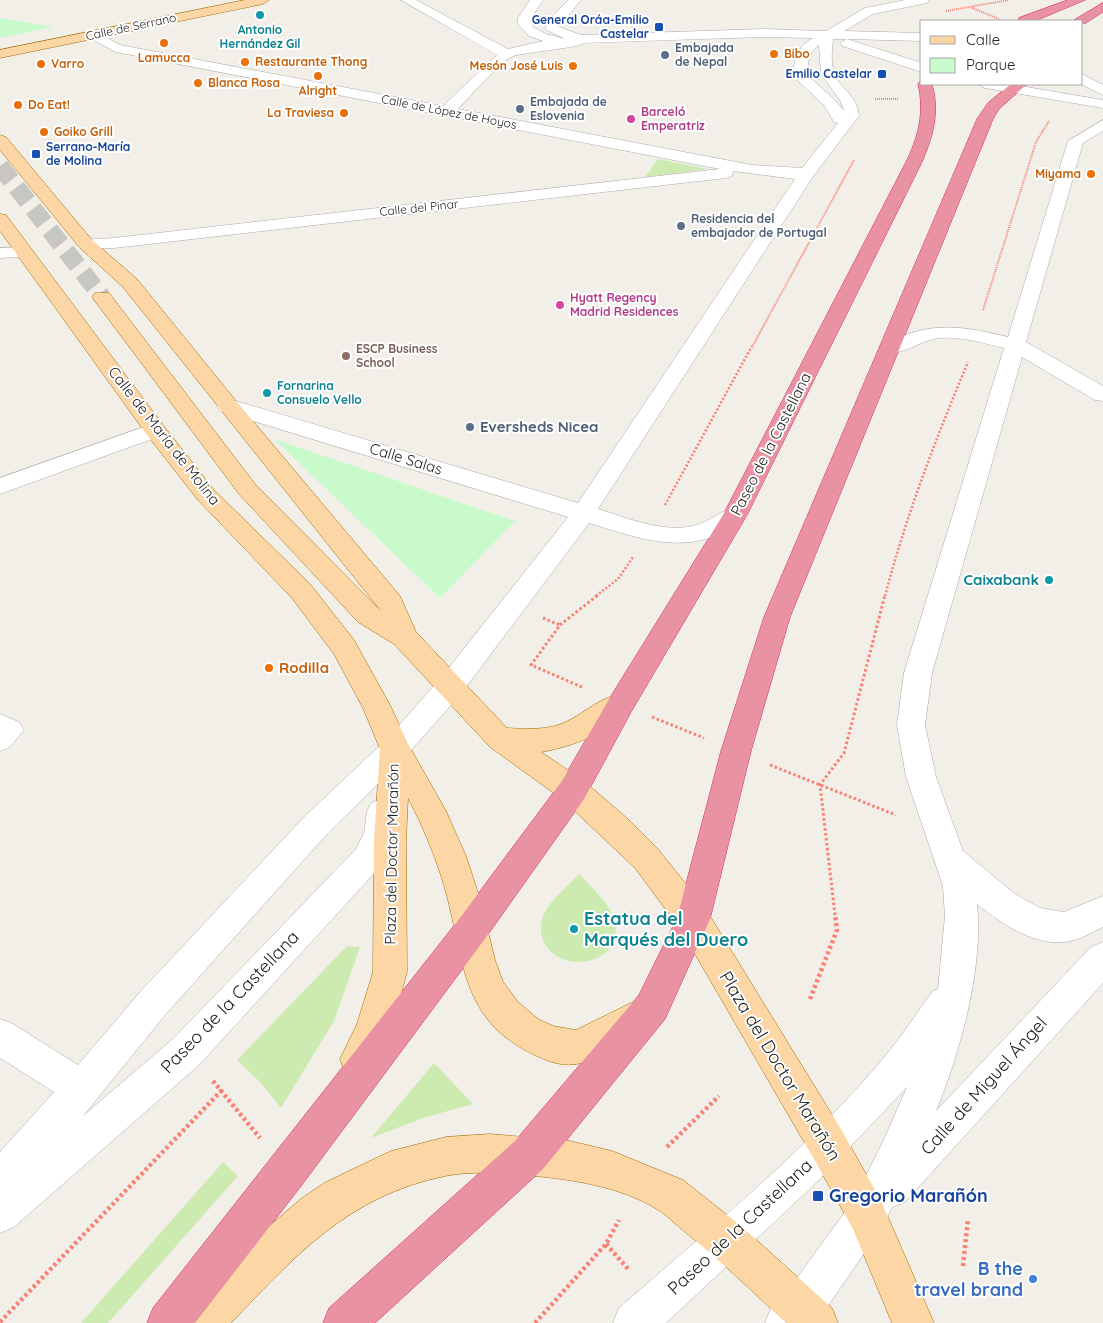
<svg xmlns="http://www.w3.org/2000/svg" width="1103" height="1323" viewBox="0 0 1103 1323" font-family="Quicksand,sans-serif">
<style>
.grass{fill:#cdebb0}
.park{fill:#c8facc}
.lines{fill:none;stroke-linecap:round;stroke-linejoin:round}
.major-tunnel{stroke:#c8c6c1;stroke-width:18;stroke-dasharray:18 9;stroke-linecap:butt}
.minor-casing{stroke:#a9a9a9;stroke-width:1}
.major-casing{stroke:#a06b00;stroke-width:1}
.highway-casing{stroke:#dc2a67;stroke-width:1}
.path-far3{stroke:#fa8072;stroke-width:2;stroke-dasharray:1 1;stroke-linecap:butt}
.path-far2{stroke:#fa8072;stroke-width:2.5;stroke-dasharray:2 2;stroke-linecap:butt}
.path-far1{stroke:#fa8072;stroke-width:3;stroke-dasharray:2.5 2.5;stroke-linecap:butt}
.path{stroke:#fa8072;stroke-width:4.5;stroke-dasharray:3 3;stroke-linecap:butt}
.minor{fill:#fff;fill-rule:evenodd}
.major{fill:#fcd6a4;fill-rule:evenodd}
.highway{fill:#e892a2;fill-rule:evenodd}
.culture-dot{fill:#0f9aa8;stroke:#fff;stroke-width:2}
.transit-dot{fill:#1a4fb4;stroke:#fff;stroke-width:2}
.food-dot{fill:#e8710a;stroke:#fff;stroke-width:2}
.service-dot{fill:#5c6f8a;stroke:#fff;stroke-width:2}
.hotel-dot{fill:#d1479c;stroke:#fff;stroke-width:2}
.education-dot{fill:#8d6e63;stroke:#fff;stroke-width:2}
.shop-dot{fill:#3f7fe0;stroke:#fff;stroke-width:2}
.labels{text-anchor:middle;stroke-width:4;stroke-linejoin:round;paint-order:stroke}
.far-transit-label{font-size:12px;font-weight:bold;fill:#164399;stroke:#fff;text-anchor:end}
.far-street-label{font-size:12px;fill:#222;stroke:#fff}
.far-culture-label{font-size:12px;font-weight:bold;fill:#0d838f;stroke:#fff}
.far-service-label{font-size:12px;font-weight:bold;fill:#4e5e75;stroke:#fff;text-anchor:start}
.far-food-label{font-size:12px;font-weight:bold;fill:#c56008;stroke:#fff;text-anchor:start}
.far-hotel-label{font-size:12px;font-weight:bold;fill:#b23c85;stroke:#fff;text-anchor:start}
.far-education-label{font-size:12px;font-weight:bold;fill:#785e54;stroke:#fff;text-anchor:start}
.service-label{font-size:15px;font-weight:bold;fill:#4e5e75;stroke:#fff;text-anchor:start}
.street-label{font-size:15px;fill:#222;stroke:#fff}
.culture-label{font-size:15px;font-weight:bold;fill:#0d838f;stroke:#fff;text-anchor:end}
.food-label{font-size:15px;font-weight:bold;fill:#c56008;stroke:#fff;text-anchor:start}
.near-culture-label{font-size:18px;font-weight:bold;fill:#0d838f;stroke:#fff;text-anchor:start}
.near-street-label{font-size:18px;fill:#222;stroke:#fff}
.near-transit-label{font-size:18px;font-weight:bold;fill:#164399;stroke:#fff;text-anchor:start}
.near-shop-label{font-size:18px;font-weight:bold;fill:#366cbe;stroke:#fff;text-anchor:end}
</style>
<rect width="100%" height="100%" fill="#f2efe9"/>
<!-- grass -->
<path class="grass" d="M658,159L708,169L645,177Z
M579,874C591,887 612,905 615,923C624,969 548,977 541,932C541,926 541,919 544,914C551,899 568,886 579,874Z
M347,946L360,947L334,1021L281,1108L261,1083L237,1060Z
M434,1063L473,1104L423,1118L371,1138Z
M223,1162L238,1176L108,1323H81Z"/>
<!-- park -->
<path class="park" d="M0,18H1L54,27L0,38Z
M274,439L515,521L440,598Z"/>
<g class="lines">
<!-- major-tunnel -->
<path class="major-tunnel" d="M0,166L102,297"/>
<!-- minor casing -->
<g class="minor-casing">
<path id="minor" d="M401,0H416L508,49L543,41L529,36L518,24V18L530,0H543L531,18L533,27L546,34L565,39L545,29L549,20L568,0H581L559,27L581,35L763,29L826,31L865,8L905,0H929L927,3L873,14L844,31L922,33V41L847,39L922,63V72L842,46L840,43L847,39H833C832,51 830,63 835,75C842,91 858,96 859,116L814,175L598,509C628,518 662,533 693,526C708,523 720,511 735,507L744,509L747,515C742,523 734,526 726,531C680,555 635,537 589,523L460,695L405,757L327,834L165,1015L83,1116L173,1039L356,849L364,833L367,812L371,803L382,799L393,803C404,826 389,848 378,869L199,1065L14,1227L0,1233V1152L54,1092L0,1058V1019L13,1024L78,1065L141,991L305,816L385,741L440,679L568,517L220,411L217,406L220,401L228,400L236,401L578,503L795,179L733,171L732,176L726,178L114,248H80L77,244L80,240L114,238L720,169L116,52L95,41V33L102,29L109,33V39L120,45L443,106L497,55ZM763,37L813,38C797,47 794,59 793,76L824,105L834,122L838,123L802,168L752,165L458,109C468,99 502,60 513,56C527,52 578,48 584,43ZM819,45L821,74L840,100L844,111L834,99L807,75C808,63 808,52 819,45Z
M1082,74L1103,85V95L1081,84Z
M978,84H1009L1103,100V108L985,88Z
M1103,120V131L1083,143L1026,342L1103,386V401L1095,400L1022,357L932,673L925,725L936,777L963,851L1015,894L1040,908L1064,912L1103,896V927C1091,933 1077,941 1064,942C1032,945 1001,923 977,904C984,967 960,1053 936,1111L1091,947L1103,942V983L905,1202L892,1207L881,1229L816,1323H765L771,1308L786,1293L853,1201L882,1144L907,1087L816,1183L666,1323H613L619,1308C711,1228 808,1149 886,1055C903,1035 917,1012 933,991L938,989L945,916L943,886L906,777L897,725L904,673L1004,348C984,343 960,336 939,338C920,340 902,357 884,352L881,348C885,341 893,340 901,337C937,321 971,328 1008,337L1068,141Z
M24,247L30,248L33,252L30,256L0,258V248Z
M155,423L163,425L166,430L163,435L0,494V478Z
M0,714L19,722L24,730L10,747L0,751Z"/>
</g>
<!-- major casing -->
<g class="major-casing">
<path id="major" d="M245,0H269L263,4L0,58V50Z
M0,135L6,137L92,240L137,279L236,401L400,596L416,632L507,728C524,729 542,730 558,725C582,718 606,688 631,696L635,704C622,729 568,748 541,752L584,781L629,820L657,848L705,908L842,1131L881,1201L934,1323H892L853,1229L814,1159L681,930L635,868L562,799L490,747L394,644L358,622L239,494L95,301L92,297L95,293H109L255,484L381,611L123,287L80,248L0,150Z
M0,214L6,215L163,425L214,490L310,584L354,640L391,707L408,744L446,811L466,856L480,899L495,960L503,982L518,1002L538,1019L553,1026L576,1030L637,1000L650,1005L655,1017C645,1041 614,1050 591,1060C571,1068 556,1065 537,1056C464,1023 465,969 448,900C439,865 425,830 408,798L406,841L407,972L391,1031L371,1072L358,1077L345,1072L340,1059L357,1024L373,972L374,841L380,749L363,708L334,654L292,598L198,500L147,435L0,231Z
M490,1134L570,1141L612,1151L683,1180L741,1226L832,1308L838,1323H786C753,1292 720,1260 685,1232C675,1224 666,1214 655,1208C620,1187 575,1180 535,1176C506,1174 474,1170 445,1176C348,1196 296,1255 231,1323H180L186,1308L253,1240L302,1198L326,1182L391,1151L446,1137Z"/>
</g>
<!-- highway casing -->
<g class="highway-casing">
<path id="highway" d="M1068,0H1085L1035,21H1018L1019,18Z
M1103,3V12L1084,24L1082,21H1073Z
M922,81V84H932C940,113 933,137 921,164L747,515L631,712L584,799L484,940L301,1186L195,1323H147L153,1308L460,918L562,781L611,696L723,515L905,164C918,138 925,113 918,84Z
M1011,84H1027L999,109L993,119L790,617L751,751L710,919L665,1019L543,1169L375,1323H323L329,1308L515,1141L639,995L677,918L721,751L764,617L977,119L988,103Z"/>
</g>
<!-- path-far3 -->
<path class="path-far3" d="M972,8L999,19
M946,11L1009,0
M875,99H899
M983,310L1036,142L1049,121
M752,347L854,160"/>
<!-- path-far2 -->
<path class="path-far2" d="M665,505L752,346
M596,596L618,579L633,557
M885,596C906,516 936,438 968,362"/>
<!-- path-far1 -->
<path class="path-far1" d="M543,618L560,625
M582,687L531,665L560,625L598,595
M652,717L704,738
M770,765L896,815
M835,915L820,785L844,753L885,595"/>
<!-- path -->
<path class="path" d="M810,999L837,930L835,914
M213,1081L260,1138
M667,1147L719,1096
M606,1244L630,1271
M963,1266L968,1219
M0,1322L222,1090
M535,1323L606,1244L619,1220"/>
<!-- minor -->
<use href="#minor" class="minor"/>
<!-- major -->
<use href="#major" class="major"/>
<!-- highway -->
<use href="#highway" class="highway"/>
</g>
<!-- markers -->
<g class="culture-dot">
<circle cx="260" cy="15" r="5"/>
<circle cx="267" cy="393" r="5"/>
<circle cx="1049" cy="580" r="5"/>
<circle cx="574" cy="929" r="5"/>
</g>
<g class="transit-dot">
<rect x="654" y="22" width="10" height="10" rx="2.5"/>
<rect x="877" y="69" width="10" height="10" rx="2.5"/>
<rect x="31" y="149" width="10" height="10" rx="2.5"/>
<rect x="812" y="1190" width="12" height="12" rx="2.5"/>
</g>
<g class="food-dot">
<circle cx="164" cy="43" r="5"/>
<circle cx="774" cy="54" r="5"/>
<circle cx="245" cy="62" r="5"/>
<circle cx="41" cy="64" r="5"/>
<circle cx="573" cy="66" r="5"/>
<circle cx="318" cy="76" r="5"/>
<circle cx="198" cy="83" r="5"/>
<circle cx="18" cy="105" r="5"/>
<circle cx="344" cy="113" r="5"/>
<circle cx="44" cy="132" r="5"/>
<circle cx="1091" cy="174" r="5"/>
<circle cx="269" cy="668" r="5"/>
</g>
<g class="service-dot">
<circle cx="665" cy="55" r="5"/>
<circle cx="520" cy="109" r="5"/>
<circle cx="681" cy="226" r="5"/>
<circle cx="470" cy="427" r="5"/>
</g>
<g class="hotel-dot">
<circle cx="631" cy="119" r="5"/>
<circle cx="560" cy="305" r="5"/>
</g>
<circle class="education-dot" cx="346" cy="356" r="5"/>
<circle class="shop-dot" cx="1033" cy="1279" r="5"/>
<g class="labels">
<!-- far-transit labels -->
<g class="far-transit-label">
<text x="649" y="24">General Oráa-Emilio<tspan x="649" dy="14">Castelar</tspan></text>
<text x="872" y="78">Emilio Castelar</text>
<text x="46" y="151" text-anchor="start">Serrano-María<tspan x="46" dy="14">de Molina</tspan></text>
</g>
<!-- far-street labels -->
<g class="far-street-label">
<text transform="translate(131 27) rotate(-12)" y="4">Calle de Serrano</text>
<text transform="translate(449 112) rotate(11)" y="4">Calle de López de Hoyos</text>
<text transform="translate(419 208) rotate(-6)" y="4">Calle del Pinar</text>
</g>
<!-- far-culture labels -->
<g class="far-culture-label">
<text x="260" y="34">Antonio<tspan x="260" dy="14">Hernández Gil</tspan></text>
<text x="277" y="390" text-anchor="start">Fornarina<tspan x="277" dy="14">Consuelo Vello</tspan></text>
</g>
<!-- far-service labels -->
<g class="far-service-label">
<text x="675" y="52">Embajada<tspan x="675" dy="14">de Nepal</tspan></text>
<text x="530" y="106">Embajada de<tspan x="530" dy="14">Eslovenia</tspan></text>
<text x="691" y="223">Residencia del<tspan x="691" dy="14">embajador de Portugal</tspan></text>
</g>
<!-- far-food labels -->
<g class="far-food-label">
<text x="784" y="58">Bibo</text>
<text x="164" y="62" text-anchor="middle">Lamucca</text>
<text x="255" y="66">Restaurante Thong</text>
<text x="51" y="68">Varro</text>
<text x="563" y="70" text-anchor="end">Mesón José Luis</text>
<text x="208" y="87">Blanca Rosa</text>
<text x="318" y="95" text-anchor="middle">Alright</text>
<text x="28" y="109">Do Eat!</text>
<text x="334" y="117" text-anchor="end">La Traviesa</text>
<text x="54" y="136">Goiko Grill</text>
<text x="1081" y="178" text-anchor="end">Miyama</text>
</g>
<!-- far-hotel labels -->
<g class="far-hotel-label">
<text x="641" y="116">Barceló<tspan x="641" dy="14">Emperatriz</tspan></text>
<text x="570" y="302">Hyatt Regency<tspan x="570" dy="14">Madrid Residences</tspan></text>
</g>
<!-- far-education labels -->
<g class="far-education-label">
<text x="356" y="353">ESCP Business<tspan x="356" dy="14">School</tspan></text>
</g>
<!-- service labels -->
<g class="service-label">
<text x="480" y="432">Eversheds Nicea</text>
</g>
<!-- street labels -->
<g class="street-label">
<text transform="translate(164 436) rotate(52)" y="5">Calle de María de Molina</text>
<text transform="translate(771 444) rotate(-63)" y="5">Paseo de la Castellana</text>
<text transform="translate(406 459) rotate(17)" y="5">Calle Salas</text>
<text transform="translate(392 854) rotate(-89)" y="5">Plaza del Doctor Marañón</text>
</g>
<!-- culture labels -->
<g class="culture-label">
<text x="1039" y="585">Caixabank</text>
</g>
<!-- food labels -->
<g class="food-label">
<text x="279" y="673">Rodilla</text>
</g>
<!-- near-culture labels -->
<g class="near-culture-label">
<text x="584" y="925">Estatua del<tspan x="584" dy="21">Marqués del Duero</tspan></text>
</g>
<!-- near-street labels -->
<g class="near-street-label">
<text transform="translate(230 1002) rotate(-46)" y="6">Paseo de la Castellana</text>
<text transform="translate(780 1066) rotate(59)" y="6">Plaza del Doctor Marañón</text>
<text transform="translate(984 1086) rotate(-48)" y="6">Calle de Miguel Ángel</text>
<text transform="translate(740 1227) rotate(-43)" y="6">Paseo de la Castellana</text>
</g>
<!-- near-transit labels -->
<g class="near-transit-label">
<text x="829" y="1202">Gregorio Marañón</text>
</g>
<!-- near-shop labels -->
<g class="near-shop-label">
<text x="1023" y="1275">B the<tspan x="1023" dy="21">travel brand</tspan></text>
</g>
</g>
<!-- legend -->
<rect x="920" y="20" width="162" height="65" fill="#ffffff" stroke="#a7a7a7"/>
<rect x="930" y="36" width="25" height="8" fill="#fcd6a4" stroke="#a7a7a7"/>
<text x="966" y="45" font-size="15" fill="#222222">Calle</text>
<rect x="930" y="58" width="25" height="15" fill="#c8facc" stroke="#a7a7a7"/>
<text x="966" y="70" font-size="15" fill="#222222">Parque</text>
</svg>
